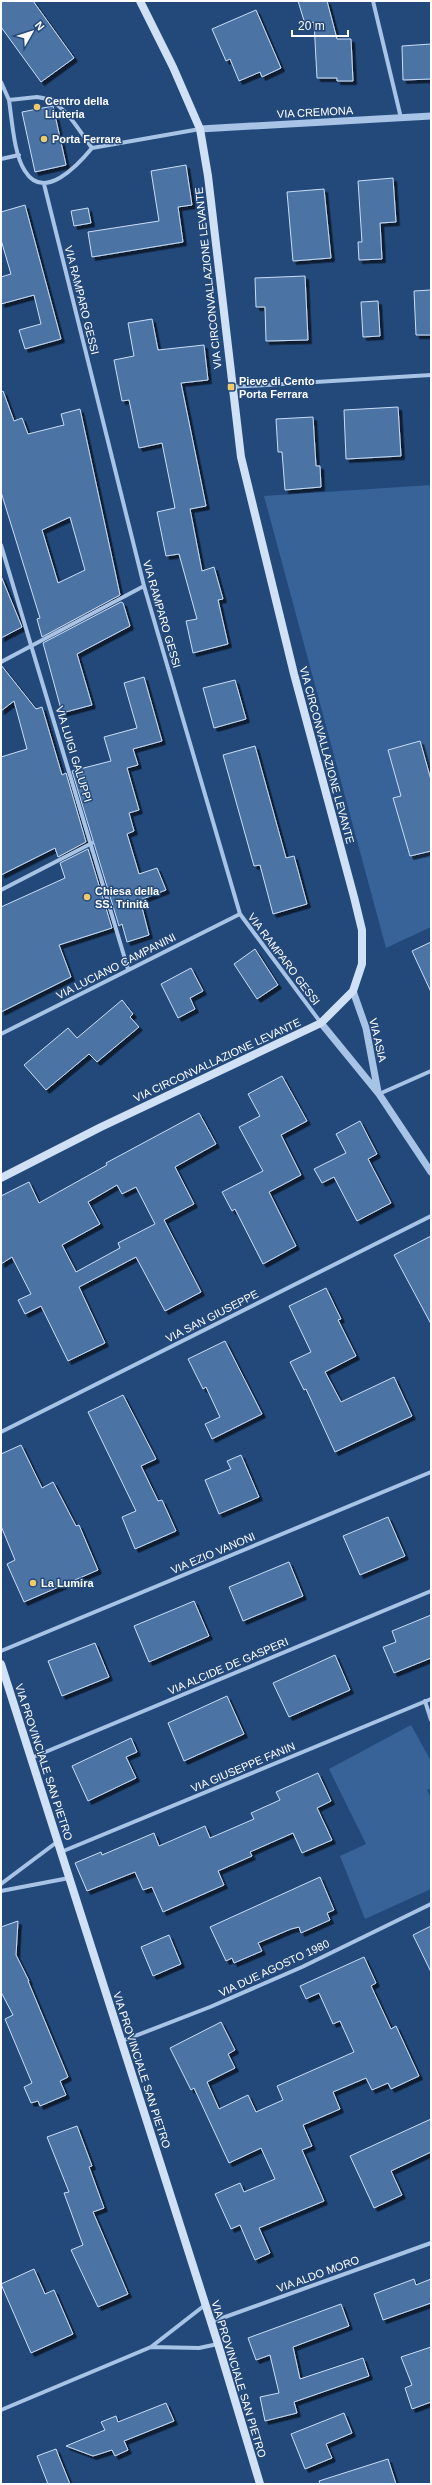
<svg xmlns="http://www.w3.org/2000/svg" width="432" height="2485" viewBox="0 0 432 2485" font-family="Arial,sans-serif">
<style>
.green{fill:#376399}
.building{fill:#4b73a4;stroke:#caddf4;fill-rule:evenodd;filter:url(#shadow)}
.lines{fill:none;stroke-linecap:round;stroke-linejoin:round}
.minor{stroke:#a7c3e5;stroke-width:4}
.tertiary{stroke:#a7c3e5;stroke-width:7}
.secondary{stroke:#d0e0f5;stroke-width:8}
.poi-dot{fill:#f0ca6a;stroke:#23497b;stroke-width:1.5}
.labels{text-anchor:middle;stroke-width:3;stroke-linejoin:round;paint-order:stroke}
.poi-label{font-size:11px;font-weight:bold;fill:#fff;stroke:#23497b;text-anchor:start}
.street-label{font-size:11px;fill:#fff;stroke:#23497b}
</style>
<defs>
<filter id="shadow"><feDropShadow dx="3.5" dy="3.5" stdDeviation="0" flood-color="#0009"/></filter>
</defs>
<rect width="100%" height="100%" fill="#23497b"/>
<!-- green -->
<path class="green" d="M431,485V927L386,948L264,496Z
M411,1725L431,1761V1788L427,1790L431,1798V1889L365,1919L340,1856L366,1844L329,1769Z"/>
<!-- building -->
<path class="building" d="M1,1H33L74,58L41,82L1,27Z
M298,1H327L337,39H351L353,81H337V78H317L314,22L305,24Z
M256,10L281,68L262,77L260,72L239,81L230,59L226,61L212,29Z
M431,44V79L403,80L402,46Z
M53,106L66,165L35,172L22,112Z
M186,165L192,205L178,207L183,242L92,257L88,232L159,221L151,171Z
M393,178L396,222L380,223L382,259L359,260L358,242H362L358,181Z
M324,189L331,258L293,261L287,192Z
M25,205L61,339L25,349L19,330L41,324L34,295L1,304V277L11,274L1,240V212Z
M88,208L91,223L74,226L71,211Z
M305,276L308,340L266,341L265,307H256L255,278Z
M431,290V335H416L414,291Z
M378,301L380,336L363,337L361,302Z
M152,319L158,350L204,345L208,380L181,383L206,506L190,509L202,571L214,567L223,599L218,600L228,644L193,653L186,621L197,619L179,554L166,556L157,512L175,508L162,443L139,448L129,400L122,401L114,360L134,356L128,323Z
M3,391L14,421L22,418L28,434L64,425L61,414L80,409L120,595L42,637L37,619L40,618L1,492V392ZM70,517L85,570L58,583L42,530Z
M398,407L401,456L346,459L344,410Z
M313,417L316,466H320L321,487L285,490L282,452H278L276,419Z
M1,576L22,627L1,638Z
M121,602L123,603L130,626L77,654L92,705L62,713L43,643Z
M1,665L36,709L42,707L62,775L66,773L86,842L58,857L55,848L1,875V757L27,749L14,701L1,711Z
M144,677L162,741L133,749L138,765L127,768L139,810L129,813L134,831L127,834L139,874L157,868L166,890L140,900L149,935L127,942L122,924L119,926L72,771L111,761L104,737L137,728L124,683Z
M235,680L246,719L214,728L203,688Z
M420,741L431,780V851L410,856L393,798L401,796L388,750Z
M255,746L286,858L294,856L307,904L273,914L260,865L254,866L223,755Z
M88,849L112,928L59,945L71,977L1,1012V907L65,878L60,863Z
M431,942V992L412,951Z
M255,949L278,985L257,999L234,964Z
M191,968L203,991L190,998L195,1009L178,1018L161,984Z
M122,1000L133,1014L130,1017L139,1027L97,1062L89,1054L46,1090L24,1065L68,1028L77,1038Z
M282,1076L307,1121L281,1135L301,1175L269,1192L296,1246L263,1264L235,1209L232,1211L222,1192L263,1171L239,1127L260,1116L248,1094Z
M199,1113L216,1144L175,1167L194,1204L164,1220L201,1292L165,1311L136,1257L79,1287L105,1343L68,1361L41,1306L25,1314L18,1300L31,1294L12,1257L1,1264V1196L29,1182L39,1203L107,1165L106,1163ZM117,1185L122,1194L136,1187L155,1224L118,1243L120,1248L76,1272L62,1245L100,1224L88,1202Z
M360,1121L377,1154L368,1159L391,1203L357,1221L334,1177L322,1183L314,1169L346,1153L336,1134Z
M431,1236V1324L394,1255Z
M326,1288L341,1319L338,1320L356,1356L325,1372L341,1402L394,1377L412,1416L335,1452L306,1389L304,1390L290,1362L311,1352L289,1306Z
M225,1341L262,1414L212,1439L205,1424L220,1417L206,1387L203,1389L188,1359Z
M123,1395L156,1459L141,1466L158,1501L162,1500L176,1531L135,1549L122,1517L136,1511L88,1412Z
M21,1445L42,1488L53,1482L76,1526L79,1525L98,1570L24,1602L7,1564L15,1560L1,1526V1454Z
M241,1455L259,1497L219,1514L205,1480L231,1469L227,1461Z
M388,1517L405,1556L360,1575L343,1536Z
M289,1562L303,1596L243,1621L229,1587Z
M194,1601L209,1636L149,1662L134,1626Z
M431,1615V1658L394,1673L383,1647L396,1642L392,1631Z
M95,1643L109,1677L62,1696L48,1661Z
M335,1655L350,1690L289,1717L273,1683Z
M227,1696L244,1734L184,1761L168,1723Z
M131,1738L137,1752L126,1757L136,1778L88,1801L72,1766Z
M318,1773L331,1801L317,1808L332,1840L302,1853L293,1833L250,1852L252,1856L218,1871L224,1885L163,1912L152,1887L143,1890L135,1872L87,1891L75,1863L101,1852L102,1855L154,1833L159,1846L205,1826L210,1838L254,1819L251,1813L280,1800L276,1792Z
M320,1877L334,1910L327,1913L330,1920L301,1933L299,1927L291,1929L258,1943L262,1951L234,1963L232,1958L226,1961L210,1927Z
M18,1921L16,1955L29,1981H28L68,2077L60,2081L66,2095L40,2106L38,2101L31,2103L24,2087L32,2083L5,2019L13,2015L1,1992V1927Z
M431,1926V1972L413,1935Z
M169,1935L181,1964L153,1976L141,1947Z
M364,1957L376,1983L371,1986L391,2029L396,2026L419,2076L391,2089L388,2083L372,2090L366,2078L333,2092L340,2109L303,2125L312,2146L302,2150L324,2201L259,2228L270,2253L255,2260L240,2225L231,2229L215,2194L240,2183L244,2192L275,2179L261,2148L229,2163L194,2088L191,2090L170,2048L221,2022L235,2050L228,2054L235,2068L207,2082L219,2109L248,2095L256,2112L283,2100L277,2086L354,2052L340,2021L333,2024L319,1993L306,1999L300,1986Z
M431,2119V2152L391,2171L402,2195L374,2208L350,2156Z
M77,2126L92,2166L89,2167L104,2208L93,2212L128,2294L98,2307L71,2250L83,2245L64,2193L69,2192L47,2137Z
M34,2269L45,2294L54,2290L73,2334L31,2353L1,2284Z
M414,2279L416,2285L431,2279V2303L383,2320L374,2294Z
M341,2304L349,2326L293,2347L300,2379L363,2358L369,2376L294,2402L297,2413L265,2421L260,2397L279,2393L270,2355L256,2360L248,2338Z
M431,2347V2402L412,2409L405,2388L412,2385L401,2357Z
M166,2403L174,2421L124,2441L128,2450L115,2456L112,2450L93,2456L66,2446L105,2430L101,2422L116,2416L118,2422Z
M344,2413L352,2433L326,2444L332,2458L305,2469L291,2434Z
M56,2449L59,2457L70,2484H48L37,2456Z
M388,2459L396,2484H320L319,2481Z"/>
<g class="lines">
<!-- minor -->
<path class="minor" d="M373,1L401,118
M1,82L9,100
M37,97C63,99 77,128 92,148C78,165 44,202 25,171C14,155 12,120 9,100Z
M92,148L200,129
M1,159L19,155
M44,184L144,586L240,914L321,1023
M232,387L431,375
M1,545L128,969
M1,662L144,586
M1,890L92,843
M1,1034L240,914
M379,1094L431,1071
M1,1432L431,1216
M1,1651L431,1472
M425,1701L431,1720
M31,1758L431,1591
M61,1852L431,1699
M1,1884L57,1842
M1,1891L69,1878
M122,2041L210,2007L302,1967L431,1904
M205,2305L151,2347L199,2348L218,2344
M211,2322L431,2243
M1,2410L151,2347"/>
<!-- tertiary -->
<path class="tertiary" d="M200,129L431,116
M353,991L366,1028L378,1092
M321,1023L379,1094L431,1172"/>
<!-- secondary -->
<path class="secondary" d="M1,1178L101,1127L321,1023L353,991L362,964V930L354,897L294,674L241,457L208,176L200,129L173,67L140,1
M1,1664L218,2344L260,2484"/>
</g>
<!-- markers -->
<g class="poi-dot">
<circle cx="37" cy="107" r="4"/>
<circle cx="44" cy="139" r="4"/>
<rect x="227" y="383" width="8" height="8" rx="2"/>
<circle cx="87" cy="897" r="4"/>
<circle cx="33" cy="1583" r="4"/>
</g>
<g class="labels">
<!-- poi labels -->
<g class="poi-label">
<text x="45" y="105">Centro della<tspan x="45" dy="13">Liuteria</tspan></text>
<text x="52" y="143">Porta Ferrara</text>
<text x="239" y="385">Pieve di Cento<tspan x="239" dy="13">Porta Ferrara</tspan></text>
<text x="95" y="895">Chiesa della<tspan x="95" dy="13">SS. Trinità</tspan></text>
<text x="41" y="1587">La Lumira</text>
</g>
<!-- street labels -->
<g class="street-label">
<text transform="translate(315 112) rotate(-3)" y="4">VIA CREMONA</text>
<text transform="translate(208 278) rotate(-96)" y="4">VIA CIRCONVALLAZIONE LEVANTE</text>
<text transform="translate(82 300) rotate(76)" y="4">VIA RAMPARO GESSI</text>
<text transform="translate(162 614) rotate(74)" y="4">VIA RAMPARO GESSI</text>
<text transform="translate(74 754) rotate(73)" y="4">VIA LUIGI GALUPPI</text>
<text transform="translate(327 755) rotate(75)" y="4">VIA CIRCONVALLAZIONE LEVANTE</text>
<text transform="translate(284 959) rotate(53)" y="4">VIA RAMPARO GESSI</text>
<text transform="translate(116 966) rotate(-27)" y="4">VIA LUCIANO CAMPANINI</text>
<text transform="translate(378 1040) rotate(77)" y="4">VIA ASIA</text>
<text transform="translate(217 1060) rotate(-25)" y="4">VIA CIRCONVALLAZIONE LEVANTE</text>
<text transform="translate(212 1316) rotate(-27)" y="4">VIA SAN GIUSEPPE</text>
<text transform="translate(213 1553) rotate(-23)" y="4">VIA EZIO VANONI</text>
<text transform="translate(228 1666) rotate(-23)" y="4">VIA ALCIDE DE GASPERI</text>
<text transform="translate(44 1762) rotate(72)" y="4">VIA PROVINCIALE SAN PIETRO</text>
<text transform="translate(243 1767) rotate(-23)" y="4">VIA GIUSEPPE FANIN</text>
<text transform="translate(274 1968) rotate(-25)" y="4">VIA DUE AGOSTO 1980</text>
<text transform="translate(142 2070) rotate(72)" y="4">VIA PROVINCIALE SAN PIETRO</text>
<text transform="translate(318 2274) rotate(-20)" y="4">VIA ALDO MORO</text>
<text transform="translate(239 2379) rotate(73)" y="4">VIA PROVINCIALE SAN PIETRO</text>
</g>
</g>
<!-- border -->
<rect width="432" height="2485" fill="none" stroke="#ffffff" stroke-width="4"/>
<!-- north arrow -->
<g transform="translate(32 32) rotate(51)" stroke="#23497b" stroke-width="3" paint-order="stroke">
<path d="M0-3L7 15L0 10L-7 15Z" fill="#ffffff"/>
<text y="-6" font-size="11" font-weight="bold" text-anchor="middle" fill="#ffffff">N</text>
</g>
<!-- scale -->
<path d="M292 30v6h56v-6" fill="none" stroke="#ffffff" stroke-width="2"/>
<text x="298" y="30" font-size="12" fill="#ffffff" stroke="#23497b" stroke-width="3" paint-order="stroke">20 m</text>
</svg>
